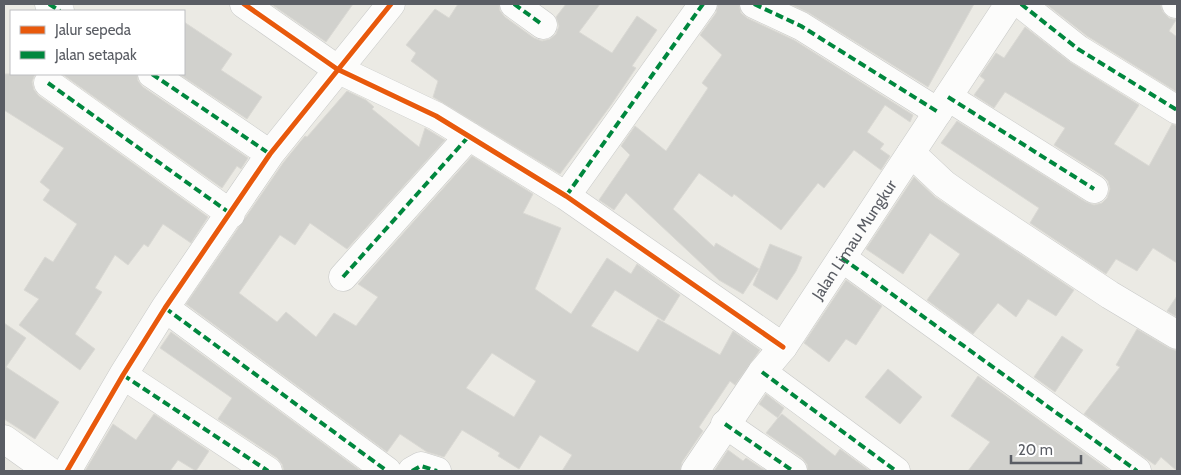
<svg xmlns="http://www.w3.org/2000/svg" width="1181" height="475" viewBox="0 0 1181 475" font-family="Cabin,sans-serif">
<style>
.building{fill:#d1d1cd;stroke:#dad9d4;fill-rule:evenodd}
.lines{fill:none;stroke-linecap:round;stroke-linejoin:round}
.street-casing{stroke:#c7c8c7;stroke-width:29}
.secondary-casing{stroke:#c8c9c8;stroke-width:29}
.street{stroke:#fcfcfb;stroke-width:28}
.secondary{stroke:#fcfcfb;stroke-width:28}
.quiet{stroke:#00873e;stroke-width:4;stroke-dasharray:8 4;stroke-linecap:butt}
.cycleway-casing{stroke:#fff;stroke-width:8}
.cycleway{stroke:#e8590c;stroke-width:5}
.labels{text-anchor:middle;stroke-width:5;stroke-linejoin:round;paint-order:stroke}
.street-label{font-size:16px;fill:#5a5d64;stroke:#fff}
</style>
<rect width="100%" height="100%" fill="#ebeae4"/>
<!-- building -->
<path class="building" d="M271,4H353L326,42Z
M458,4H499L500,11L505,17L534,38L542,41L550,39L556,34L559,26L556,17L566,4H600L579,32L612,53L637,16L657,30L632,66L636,68L611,105L560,174L433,97L438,81L411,61L416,53L406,45L435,9L449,18Z
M718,4H739L741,13L747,18L794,40L913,115L910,122L885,105L867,132L884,144L880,149L890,156L881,170L854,150L824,188L818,183L781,230L734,194L732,197L699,173L673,209L714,247L716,243L759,269L743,294L719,280L626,193L614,210L599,200L630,155L621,146L635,126L666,151L708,88L702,83L722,55L700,35L716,13Z
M790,4H974L928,87L809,13Z
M1046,4H1160L1163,12L1169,18L1176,20L1169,31L1177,37V92L1087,36Z
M184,22L232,54L221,70L262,97L247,119L179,74H184Z
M1025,27L1070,62L1139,105L1114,144L1149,166L1172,124L1177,126V263L1153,248L1137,271L1116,259L1106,274L1030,223L1039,208L941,143L957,121L1086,202L1094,205L1102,203L1107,198L1110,189L1108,181L1103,176L1054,145L1065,128L1005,92L994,108L974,95L985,80L980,76L996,53L1004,58Z
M4,74H35L32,82L34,90L39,96L208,217L191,243L163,224L148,247L144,244L128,265L115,255L95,288L102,292L75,334L95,349L80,370L19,325L39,299L24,290L45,257L53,262L77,224L43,200L50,190L40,182L64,148L4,110Z
M62,74H137L138,81L143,87L248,158L241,169L237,166L222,188Z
M347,91L366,100L374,107L372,109L419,147L425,128L445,140L347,249L310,223L295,245L280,235L239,293L277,322L286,312L316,337L334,313L356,326L378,297L358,284L472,156L533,194L523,213L561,228L535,289L571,314L607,258L631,274L637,264L680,295L664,321L615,290L591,326L638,352L658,319L720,355L733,331L760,350L735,385L730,381L699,427L703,431L682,462L680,471H562L572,455L540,435L519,469L498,456L500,453L462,430L444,457L427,452L400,434L387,452L186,304L283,163L305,136L307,137ZM492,353L536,381L514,417L466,388Z
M914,177L935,197L1074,290L1056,316L1028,299L1016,317L998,303L973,334L927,300L960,254L930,233L903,274L866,249Z
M770,244L802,257L796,271L777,300L753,285Z
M846,280L882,306L856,345L846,339L829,362L804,343Z
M1177,296V317L1167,311Z
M4,323L26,338L6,367L59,402L35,439L4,419Z
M1137,329L1169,348L1177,351V471L1161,457L1155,465L1084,414L1120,367L1116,365Z
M171,332L361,471H284L282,464L277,458L218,419L232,398L160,348Z
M1062,336L1083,350L1055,392L1034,377Z
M888,369L922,397L900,424L865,397Z
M978,376L1110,471H968L990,442L951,416Z
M766,394L784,408L778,418L782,414L835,456L840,449L870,471H808L807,464L802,458L766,433L778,418L759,404Z
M154,414L209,451L196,471L178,460L170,471H85L113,424L136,440Z
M728,450L743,461L746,458L766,471H714Z"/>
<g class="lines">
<!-- street casing -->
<g class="street-casing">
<path id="street" d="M49,4L60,11
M244,4L337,69L436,116L566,196L783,347
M514,4L543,25
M754,4L801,26L938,112
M1021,4L1078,49L1177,110
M1176,4H1177
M152,74L270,154
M48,83L231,214
M948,97L1094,189
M911,153L944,184L971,203L1110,295L1177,335
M566,196L703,4
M842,258L1137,471
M343,277L469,136
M165,308L387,471
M762,372L896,471
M123,375L268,471
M725,424L793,471
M4,439L49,471
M67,471L123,375L165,308L270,154L391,4
M412,471L421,466L437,471"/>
</g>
<!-- secondary casing -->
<g class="secondary-casing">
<g id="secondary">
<path id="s1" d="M695,471L762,372L783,347L1009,4"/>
</g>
</g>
<!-- street -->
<use href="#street" class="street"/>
<!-- secondary -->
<use href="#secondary" class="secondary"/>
<!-- quiet -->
<path class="quiet" d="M49,4L60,11
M514,4L543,25
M754,4L801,26L938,112
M1021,4L1078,49L1177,110
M1176,4H1177
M152,74L270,154
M48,83L231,214
M948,97L1094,189
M566,196L703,4
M842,258L1137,471
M343,277L469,136
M165,308L387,471
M762,372L896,471
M123,375L268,471
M725,424L793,471
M412,471L421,466L437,471"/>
<!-- cycleway casing -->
<g class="cycleway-casing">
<path id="cycleway" d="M244,4L337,69L436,116L566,196L783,347
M67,471L123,375L165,308L270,154L391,4"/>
</g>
<!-- cycleway -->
<use href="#cycleway" class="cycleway"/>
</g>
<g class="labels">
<!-- street labels -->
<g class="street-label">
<text dy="6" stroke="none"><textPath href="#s1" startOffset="281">Jalan Limau Mungkur</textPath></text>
</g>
</g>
<!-- border -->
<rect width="1181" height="475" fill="none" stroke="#5a5d64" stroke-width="10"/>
<!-- legend -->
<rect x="10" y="10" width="175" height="65" fill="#ffffff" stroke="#bdbec1"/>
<rect x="20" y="26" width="25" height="8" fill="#e8590c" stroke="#bdbec1"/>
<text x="55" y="35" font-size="15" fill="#5a5d64">Jalur sepeda</text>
<rect x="20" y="51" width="25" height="8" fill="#00873e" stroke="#bdbec1"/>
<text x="55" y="60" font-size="15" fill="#5a5d64">Jalan setapak</text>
<!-- scale -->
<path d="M1011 455v8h70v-8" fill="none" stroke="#5a5d64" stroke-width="2.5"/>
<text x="1018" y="455" font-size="15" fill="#5a5d64" stroke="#ffffff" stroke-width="4" paint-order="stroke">20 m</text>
</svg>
